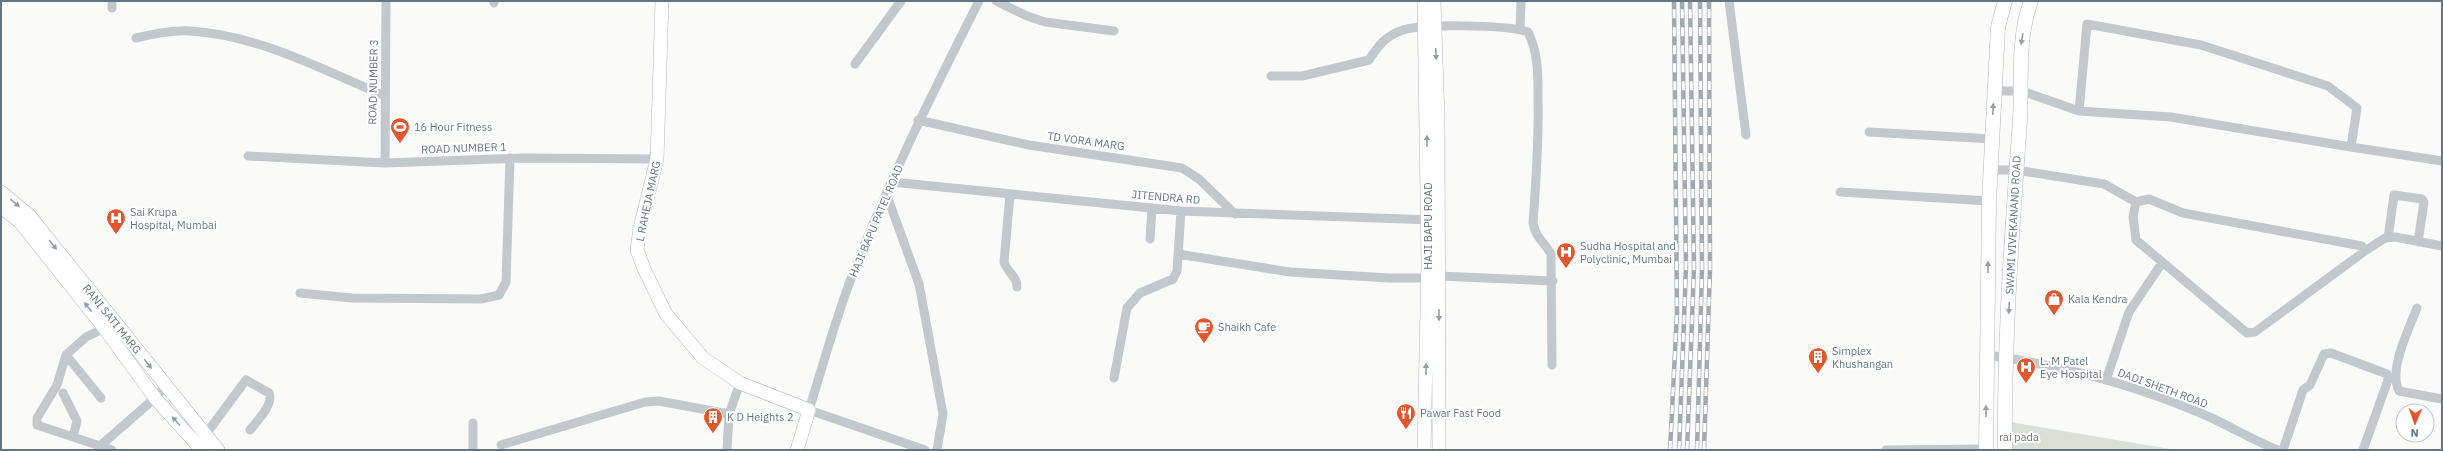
<svg xmlns="http://www.w3.org/2000/svg" width="2443" height="451" viewBox="0 0 2443 451" font-family="'IBM Plex Sans',sans-serif">
<style>
.green{fill:#dadfd7}
.lines{fill:none;stroke-linecap:round;stroke-linejoin:round}
.secondary-casing{stroke:#b3babf;stroke-width:14}
.primary-casing{stroke:#b5babe;stroke-width:15}
.street{stroke:#c3c8cc;stroke-width:9}
.secondary{stroke:#fff;stroke-width:13}
.primary{stroke:#fff;stroke-width:14}
.rail-casing{stroke:#a2aab0;stroke-width:4.5}
.rail{stroke:#fff;stroke-width:3;stroke-dasharray:9;stroke-linecap:butt}
.oneway{fill:#939fa8}
.labels{text-anchor:middle;stroke-width:4;stroke-linejoin:round;paint-order:stroke}
.street-label{font-size:11px;fill:#657683;stroke:#fff}
.poi-label{font-size:11px;fill:#657683;stroke:#fff;text-anchor:start}
.park-label{font-size:11px;fill:#687a64;stroke:#fff}
</style>
<rect width="100%" height="100%" fill="#fafaf8"/>
<!-- green -->
<path class="green" d="M2004,421L2176,450H2006Z"/>
<g class="lines">
<!-- secondary casing -->
<g class="secondary-casing">
<path id="secondary" d="M662,1L657,159L640,228L637,250L645,271L666,314L703,358L740,383L809,410L797,450
M1424,1L1428,262L1424,450
M1434,1L1438,120L1439,450
M1,192L29,215L218,450
M1,207L20,222L105,329L155,398L202,450"/>
</g>
<!-- primary casing -->
<g class="primary-casing">
<path id="primary" d="M1986,450L1989,201L1998,27L2005,1
M2005,450C2004,340 2012,230 2020,121C2022,81 2017,39 2031,1"/>
</g>
<!-- street -->
<path class="street" d="M996,1L1027,16L1045,22L1114,31
M1729,1L1746,135
M494,3V1
M112,8V1
M1520,29L1521,1
M136,38C154,34 172,30 190,31C259,35 323,70 385,96
M855,64L901,1
M1271,76H1302L1369,60C1378,46 1385,37 1400,31C1418,23 1509,25 1528,32C1539,55 1538,76 1538,101C1539,142 1536,182 1533,223C1536,239 1544,241 1551,254L1552,365
M1994,91H2022L2079,111L2171,117L2351,147L2357,108L2328,86L2201,45L2087,24L2079,111
M918,120L1029,145L1182,168L1199,179L1235,214
M1869,132L1993,139
M2351,147L2442,161
M248,156L385,163L525,158L657,159
M385,163L386,1
M1991,170H2016L2104,184L2136,202L2133,217L2136,240L2247,333L2255,332L2365,251L2362,246L2183,213L2149,199L2136,202
M892,182L1181,211L1433,220
M1840,192L1989,201
M886,193L919,284L943,414L937,450
M1010,194L1004,262C1007,272 1017,276 1017,287
M2388,238L2394,195L2422,199L2424,202L2418,242
M1150,239L1152,208
M2365,251L2385,238L2395,237L2442,246
M1178,254L1290,272L1389,278H1428
M1439,276L1553,281
M300,293L352,298L481,299L499,295L506,282L510,158
M2417,308C2409,329 2388,370 2399,391L2442,399
M109,326L86,337L66,355L57,385L37,418V425L100,446L155,398L166,386
M66,355L101,398
M1987,355C2059,365 2131,384 2198,412C2225,423 2250,439 2278,450
M1114,378L1127,308L1140,293L1173,279L1177,271L1181,211
M2106,380L2129,312L2162,263
M63,393L77,421L73,437
M203,438L246,380L269,393C274,404 257,421 250,430
M501,445L645,402L659,401L729,414
M100,446L112,450
M473,450V423
M727,450L729,414L740,383
M925,450L809,410C822,368 834,325 849,284C886,186 932,94 979,1
M1886,450L1986,449
M2283,450L2303,390L2310,385L2324,354L2331,353L2387,374L2388,380L2363,450"/>
<!-- secondary -->
<use href="#secondary" class="secondary"/>
<!-- primary -->
<use href="#primary" class="primary"/>
<!-- rail casing -->
<g class="rail-casing">
<path id="rail" d="M1670,450L1677,313L1674,1
M1679,450L1686,267L1682,1
M1687,450L1694,268L1690,1
M1697,450L1702,269L1700,1
M1704,450L1710,269L1709,1"/>
</g>
<!-- rail -->
<use href="#rail" class="rail"/>
</g>
<!-- one-way arrows -->
<defs><path id="oneway-solid" d="M-6-.8H1V-3.2L6.5 0L1 3.2V.8H-6Z"/></defs>
<g class="oneway">
<use href="#oneway-solid" transform="translate(2022 39) rotate(99)"/>
<use href="#oneway-solid" transform="translate(1436 54) rotate(88)"/>
<use href="#oneway-solid" transform="translate(1993 109) rotate(-88)"/>
<use href="#oneway-solid" transform="translate(1427 141) rotate(-91)"/>
<use href="#oneway-solid" transform="translate(15 203) rotate(40)"/>
<use href="#oneway-solid" transform="translate(53 245) rotate(51)"/>
<use href="#oneway-solid" transform="translate(1988 267) rotate(-89)"/>
<use href="#oneway-solid" transform="translate(88 307) rotate(-128)"/>
<use href="#oneway-solid" transform="translate(2009 308) rotate(93)"/>
<use href="#oneway-solid" transform="translate(1439 315) rotate(90)"/>
<use href="#oneway-solid" transform="translate(148 364) rotate(52)"/>
<use href="#oneway-solid" transform="translate(1426 369) rotate(-89)"/>
<use href="#oneway-solid" transform="translate(1986 411) rotate(-90)"/>
<use href="#oneway-solid" transform="translate(176 421) rotate(-132)"/>
</g>
<!-- icons -->
<defs>
<g id="stadium-pin" transform="scale(1)"><path d="M0 17L-7.5 6A9.5 9.5 0 1 1 7.5 6Z" fill="#e4572e" stroke="#fff"/><path d="M0-5a6.5 5 0 1 0 0 10a6.5 5 0 1 0 0-10ZM-3.5-1.8h7v3.6h-7Z" fill="#fff"/></g>
<g id="hospital-pin" transform="scale(1)"><path d="M0 17L-7.5 6A9.5 9.5 0 1 1 7.5 6Z" fill="#e4572e" stroke="#fff"/><path d="M-5-5h3v3.5h4V-5h3V5h-3V1.5h-4V5h-3Z" fill="#fff"/></g>
<g id="shop-pin" transform="scale(1)"><path d="M0 17L-7.5 6A9.5 9.5 0 1 1 7.5 6Z" fill="#e4572e" stroke="#fff"/><path d="M-5-2.5h2.3a2.7 3.5 0 0 1 5.4 0H5L5.5 6h-11ZM-1.5-2.5h3a1.5 2.3 0 0 0-3 0Z" fill="#fff"/></g>
<g id="cafe-pin" transform="scale(1)"><path d="M0 17L-7.5 6A9.5 9.5 0 1 1 7.5 6Z" fill="#e4572e" stroke="#fff"/><path d="M-5.5-4.5H6V0H3Q3 3.5 0 3.5H-2.5Q-5.5 3.5-5.5 0ZM3-3.2v2h1.7v-2ZM-6 4.5H4V6H-6Z" fill="#fff"/></g>
<g id="building-pin" transform="scale(1)"><path d="M0 17L-7.5 6A9.5 9.5 0 1 1 7.5 6Z" fill="#e4572e" stroke="#fff"/><path d="M-4-6H4V6H1V3H-1V6H-4ZM-2.5-4.3h1.7v1.8h-1.7ZM.8-4.3h1.7v1.8H.8ZM-2.5-1h1.7V.8h-1.7ZM.8-1h1.7V.8H.8Z" fill="#fff"/></g>
<g id="restaurant-pin" transform="scale(1)"><path d="M0 17L-7.5 6A9.5 9.5 0 1 1 7.5 6Z" fill="#e4572e" stroke="#fff"/><path d="M-5-6h1v4h1v-4h1v4h1v-4h1v5L-1.5 .5V6h-2V.5L-5-1ZM5-6V6H3V1.5H1.5Q1.5-4 5-6Z" fill="#fff"/></g>
</defs>
<g fill-rule="evenodd">
<use href="#stadium-pin" x="400" y="127"/>
<use href="#hospital-pin" x="116" y="218"/>
<use href="#hospital-pin" x="1566" y="252"/>
<use href="#shop-pin" x="2054" y="299"/>
<use href="#cafe-pin" x="1204" y="327"/>
<use href="#building-pin" x="1818" y="357"/>
<use href="#hospital-pin" x="2026" y="367"/>
<use href="#restaurant-pin" x="1406" y="413"/>
<use href="#building-pin" x="713" y="417"/>
</g>
<g class="labels">
<!-- street labels -->
<g class="street-label">
<text transform="translate(373 82) rotate(-89)" y="4">ROAD NUMBER 3</text>
<text transform="translate(1086 141) rotate(8)" y="4">TD VORA MARG</text>
<text transform="translate(464 148) rotate(-2)" y="4">ROAD NUMBER 1</text>
<text transform="translate(1166 197) rotate(5)" y="4">JITENDRA RD</text>
<text transform="translate(648 201) rotate(-78)" y="4">L RAHEJA MARG</text>
<text transform="translate(876 221) rotate(-67)" y="4">HAJI BAPU PATEL ROAD</text>
<text transform="translate(2013 225) rotate(-87)" y="4">SWAMI VIVEKANAND ROAD</text>
<text transform="translate(1428 226) rotate(-90)" y="4">HAJI BAPU ROAD</text>
<text transform="translate(112 319) rotate(51)" y="4">RANI SATI MARG</text>
<text transform="translate(2163 388) rotate(20)" y="4">DADI SHETH ROAD</text>
</g>
<!-- poi labels -->
<g class="poi-label">
<text x="414" y="131">16 Hour Fitness</text>
<text x="130" y="216">Sai Krupa<tspan x="130" dy="13">Hospital, Mumbai</tspan></text>
<text x="1580" y="250">Sudha Hospital and<tspan x="1580" dy="13">Polyclinic, Mumbai</tspan></text>
<text x="2068" y="303">Kala Kendra</text>
<text x="1218" y="331">Shaikh Cafe</text>
<text x="1832" y="355">Simplex<tspan x="1832" dy="13">Khushangan</tspan></text>
<text x="2040" y="365">L. M Patel<tspan x="2040" dy="13">Eye Hospital</tspan></text>
<text x="1420" y="417">Pawar Fast Food</text>
<text x="727" y="421">K D Heights 2</text>
</g>
<!-- park labels -->
<g class="park-label">
<text x="2019" y="441">rai pada</text>
</g>
</g>
<!-- border -->
<rect width="2443" height="451" fill="none" stroke="#657683" stroke-width="4"/>
<!-- north arrow -->
<g transform="translate(2415 423) rotate(182)"><circle r="19" fill="#ffffff" stroke="#c1c8cd"/>
<path d="M0-3L7 15L0 10L-7 15Z" fill="#e4572e"/>
<text y="-6" font-size="11" font-weight="bold" text-anchor="middle" fill="#657683">N</text>
</g>
</svg>
